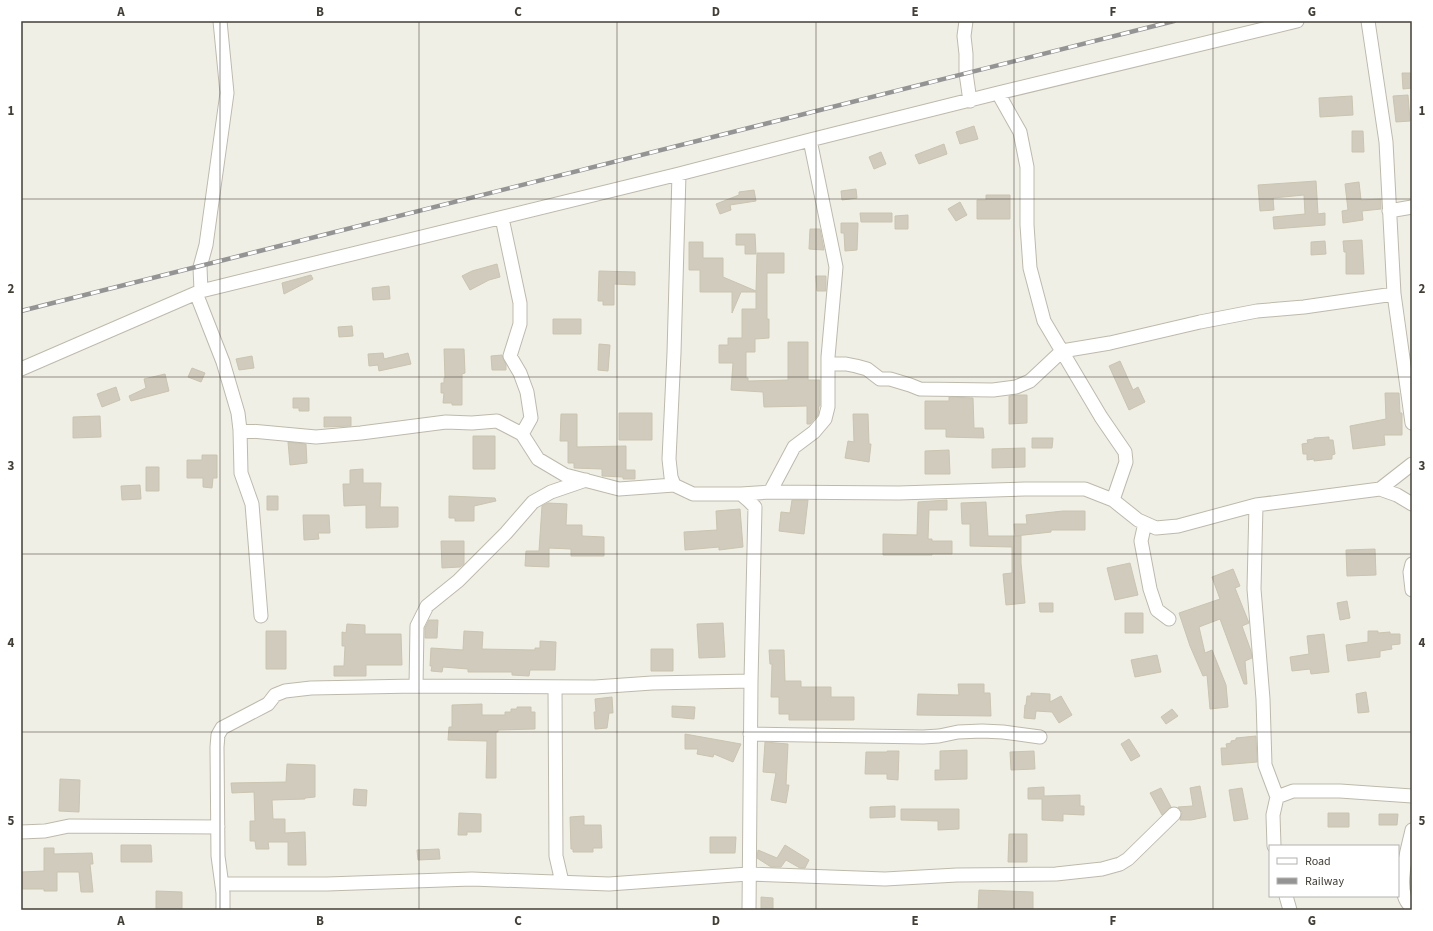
<svg xmlns="http://www.w3.org/2000/svg" width="1433" height="931" viewBox="0 0 1433 931" font-family="'Source Sans 3',sans-serif">
<style>
.building{fill:#d0cbbc;stroke:#cac4b0}
.lines{fill:none;stroke-linecap:round;stroke-linejoin:round}
.minor-casing{stroke:#bdbaac;stroke-width:15}
.minor{stroke:#fff;stroke-width:13}
.rail-casing{stroke:#949494;stroke-width:4.5}
.rail{stroke:#fff;stroke-width:3;stroke-dasharray:9;stroke-linecap:butt}
.grid{fill:none;stroke:#423f36;stroke-width:1;stroke-opacity:0.55}
.neatline{fill:none;stroke:#423f36;stroke-width:1.5}
.grid-label{font-size:13px;text-anchor:middle;font-weight:bold;fill:#423f36}
</style>
<rect width="100%" height="100%" fill="#f0efe5"/>
<!-- building -->
<path class="building" d="M1402,73H1412V88L1403,89Z
M1408,95L1410,121L1396,122L1393,96Z
M1352,96L1353,115L1320,117L1319,98Z
M974,126L978,139L960,144L956,132Z
M1352,131H1363L1364,152H1352Z
M944,144L947,154L919,164L915,155Z
M881,152L886,164L874,169L869,157Z
M1316,181L1318,214L1325,213V225L1274,229L1273,217L1305,214L1304,195L1273,198L1274,210L1260,211L1258,185Z
M1359,182L1361,200L1381,199V209L1362,211L1363,220L1343,223L1342,211L1348,210L1345,184Z
M856,189L857,198L842,200L841,191Z
M754,190L756,201L730,205L731,210L720,214L716,204L739,195V192Z
M986,195H1010V219H977V200H986Z
M960,202L967,215L956,221L948,209Z
M860,213H892V222H861Z
M908,215V229H895V216Z
M841,223H858L857,250L845,251L844,233H841Z
M810,229H820L824,250L809,249Z
M736,234H755L756,254H745V245H736Z
M1362,240L1364,274H1346V252H1344L1343,241Z
M1325,241L1326,254L1311,255V242Z
M689,242H703V258H723V277L756,291L757,253H784V273H767V319H769V338L755,339V352H746V378H748V381L788,380V342H808V380H820V406H819L818,415L810,424H807V406L764,407L763,392L731,390L733,363H719V345H728V338H742V309H756V292H741L732,313V292H700V270H689Z
M497,264L500,277L489,280L470,290L462,276L472,271Z
M599,271L635,272V285L614,284V305H603V301H598Z
M311,275L313,279L284,294L282,283Z
M816,276H826V291H817Z
M389,286L390,299L373,300L372,288Z
M553,319H581V334H553Z
M352,326L353,336L339,337L338,327Z
M599,344L610,345L608,371L598,370Z
M444,349H464L465,373L462,374V405H452V403H443L444,393H441V383H444V378H445Z
M383,353L384,359L408,353L411,364L379,371L378,365L369,366L368,354Z
M502,355L506,365V370H492L491,356Z
M252,356L254,368L239,370L236,359Z
M1120,361L1133,390L1138,387L1145,402L1129,410L1109,366Z
M192,368L205,373L201,382L188,377Z
M165,374L169,391L131,401L129,396L146,388L144,379Z
M116,387L120,400L102,407L97,394Z
M1385,393H1399L1400,413H1402V435H1384L1385,445L1353,449L1350,426L1386,419Z
M1017,395H1027V423L1009,424V396Z
M949,397L973,398L974,428H983L984,438L946,437V429H925V401H949Z
M293,398H309V411H299V408H293Z
M619,413H652V440H619Z
M561,414H577V447L626,446V470H635V479H623V477L602,476V469L574,468V463H568V441H560Z
M853,414H868L869,444H871L869,462L845,458L848,441L854,442Z
M100,416L101,437L73,438V417Z
M324,417H351V426L324,427Z
M473,436H495V469H473Z
M1329,437V440H1333L1335,454L1332,455V459L1314,461V459L1307,460V454H1303L1302,444L1308,443L1307,440L1314,439V438Z
M1032,438H1053L1052,448H1032Z
M288,442L306,444L307,463L290,465Z
M1025,448V467L992,468V449Z
M949,450L950,474H925V451Z
M202,455H217V478H213L212,488L203,487V478H187V460H202Z
M146,467H159V491H146Z
M363,469V483H381L380,507H398V527L366,528V505L344,506L343,484H350V470Z
M140,485L141,499L122,500L121,486Z
M267,496H278V510H267Z
M449,496L495,498L496,501L474,506V521H455V518H449Z
M792,500H808L804,534L779,531L781,512L790,513Z
M947,500V510H929L928,539H932V541H952V554H932V555H883V534L917,535L918,502Z
M986,502L988,536H1021V563L1025,603L1006,605L1003,574L1012,573V547L970,546V524H962L961,503Z
M548,503L567,504L566,525H582V536L604,537V556H571V549L549,548V567L525,566L526,551H539L542,506Z
M740,509L743,547L719,550V547L685,550L684,532L717,530L716,511Z
M1063,511H1085V530H1051V532L1015,536L1014,524H1027L1026,515Z
M303,515H329L330,533H318L319,539L304,540Z
M441,541H464V564L460,567L442,568Z
M1375,549L1376,575L1347,576L1346,550Z
M1130,563L1138,595L1115,600L1107,568Z
M1233,569L1240,586L1235,588L1249,623L1242,626L1251,651L1252,658L1245,661L1247,684H1244L1220,619L1199,627L1205,653L1212,650L1226,685L1228,707L1210,709L1207,675L1203,676L1190,646L1179,613L1220,599L1212,577Z
M1347,601L1350,618L1340,620L1337,603Z
M1039,603H1053V612H1040Z
M1125,613H1143V633H1125Z
M429,620H438L437,638H425V628Z
M723,623L725,657L699,658L697,624Z
M347,624L365,625V634H401L402,665H366V676H334V666H344L345,646H342V632L346,633Z
M266,631H286V669H266Z
M464,631L483,632L482,649L535,650V648H540V641L556,642L555,670H530L529,676L512,675V672H468V669L443,667L442,672L431,671L432,666H430L431,648L463,650Z
M1368,631H1378V633L1390,632V634H1400V644L1391,645L1392,649L1380,651V657L1348,661L1346,645L1368,642Z
M1324,634L1329,672L1311,674L1310,669L1292,671L1290,657L1309,654L1307,636Z
M651,649H673V671H651Z
M769,650H784L785,681H801V687H831V697H854V720H789V714H779V697H771L772,664H770Z
M1157,655L1161,672L1135,677L1131,660Z
M958,684H984V693H990L991,716L917,715L918,694L959,695Z
M1366,692L1369,712L1358,713L1356,694Z
M1031,693L1050,694V702L1061,696L1072,715L1059,723L1052,712L1036,711L1035,719L1024,718L1025,705H1026L1027,696H1031Z
M612,697L613,713H609L607,728L595,729L594,712H596L595,699Z
M482,704V715H505V712H511V709H517V707H531V712H535V729L498,730V732H496V778H486L487,741L448,740L449,727H452V705Z
M672,706L695,707L694,719L672,717Z
M1172,709L1178,716L1166,724L1161,717Z
M685,734L741,744L733,762L714,754L713,757L697,754L698,749H685Z
M1256,736L1257,762L1222,765L1221,748H1227L1226,744L1231,743V741L1236,740V738Z
M1129,739L1140,756L1131,761L1121,744Z
M765,742L788,744L786,785H789L786,803L771,800L776,773L763,772Z
M967,750V779L935,780V770H940V751Z
M887,751H899L898,780L887,779V774H865L866,752H887Z
M1034,751L1035,769L1011,770L1010,752Z
M287,764L315,765V797L305,798V799L272,800L273,819H285V833L305,832L306,865H288V842H268L269,849H256L255,841H250V821H255L254,792L232,793L231,783L286,782Z
M60,779L80,780L79,812L59,811Z
M1200,786L1206,817L1191,820H1180L1182,812L1178,807L1193,806L1190,788Z
M1044,787V796L1080,795V806H1084V815L1063,814V821L1042,820V799H1028V788Z
M1161,788L1171,807L1162,815L1150,793Z
M1242,788L1248,819L1234,821L1229,790Z
M354,789L367,790L366,806L353,805Z
M895,806V817L870,818V807Z
M901,809H959V829L938,830V821L901,820Z
M459,813L481,814V832H467V835H458Z
M1328,813H1349V827H1328Z
M1379,814H1398L1397,825H1379Z
M584,816V825H601L602,848H593V852H573V849H571L570,817Z
M1009,834H1027V862H1008Z
M710,837H736L735,853H710Z
M121,845H151L152,862H121Z
M785,845L809,860L805,868H800L786,860L781,867H771L757,858L758,850L777,858Z
M44,848H54V854L92,853L93,864H90L93,892H81L79,872H57V891H44V889H21V872L44,871Z
M439,849L440,859L418,860L417,850Z
M979,890L1033,892V910H978Z
M156,891L182,892V910H156Z
M761,897L773,898V910H761Z"/>
<g class="lines">
<!-- minor casing -->
<g class="minor-casing">
<path id="minor" d="M966,21L964,36L966,54V73L970,101
M1368,21L1386,142L1394,294L1412,423
M998,93L1020,132L1027,167V225L1030,268L1044,321L1101,417L1125,452L1126,462L1113,500
M679,174L674,353L669,459L671,477L674,485L693,494H741L748,500L755,507L751,681L749,910
M1389,211L1412,207
M502,218L520,303V324L510,356L520,373L527,392L531,418L522,434
M201,291L200,267L206,245L227,93L220,21
M196,293L223,362L238,413L240,430L241,473L252,504L261,616
M828,364H846L856,366L867,369L880,379H890L910,385L920,389L993,390L1016,387L1030,381L1062,351L1110,343L1200,322L1257,311L1304,307L1394,294
M21,369L201,291L679,174L810,140L998,93L1297,21
M240,430L316,437L361,433L446,422L472,423L497,421L522,434L538,459L565,475L619,489L674,485
M1380,489L1412,464
M770,492L794,447L814,432L825,419L828,407V357L836,267L810,140
M741,494L770,492L899,493L1025,489H1085L1113,500L1138,520L1156,528L1178,526L1256,505L1380,489L1397,495L1412,504
M1256,505L1254,589L1263,699L1265,765L1277,797
M1145,523L1141,541L1150,589L1157,610L1169,619
M1412,564L1410,572L1412,590
M416,686L417,626L427,606L458,581L506,533L533,502L551,492L586,480
M555,687L556,856L562,882
M750,734L923,737L939,736L958,732L982,731L1003,732L1040,737
M1412,830C1408,849 1393,894 1412,907
M21,832L45,831L69,826L218,827
M1274,846L1273,815L1277,797L1293,791H1340L1412,796
M222,884H327L472,879L609,884L748,874L885,879L957,875L1056,874L1102,869L1120,864L1128,859L1174,814
M1286,896L1290,910
M223,910V893L218,856L217,747L218,735L222,728L268,704L275,695L285,691L311,688L416,686L595,687L652,683L751,681"/>
</g>
<!-- minor -->
<use href="#minor" class="minor"/>
<!-- rail casing -->
<g class="rail-casing">
<path id="rail" d="M21,311L1174,21"/>
</g>
<!-- rail -->
<use href="#rail" class="rail"/>
</g>
<!-- grid -->
<path class="grid" d="M220,21V910M419,21V910M617,21V910M816,21V910M1014,21V910M1213,21V910M21,199H1412M21,377H1412M21,554H1412M21,732H1412"/>
<!-- border -->
<rect width="1433" height="931" fill="none" stroke="#ffffff" stroke-width="44"/>
<!-- legend -->
<rect x="1269" y="845" width="130" height="52" fill="#ffffff" stroke="#b3b2af"/>
<rect x="1277" y="858" width="20" height="6" fill="#ffffff" stroke="#b3b2af"/>
<text x="1305" y="865" font-size="12" fill="#423f36">Road</text>
<rect x="1277" y="878" width="20" height="6" fill="#949494" stroke="#b3b2af"/>
<text x="1305" y="885" font-size="12" fill="#423f36">Railway</text>
<rect x="22" y="22" width="1389" height="887" class="neatline"/>
<g class="grid-label">
<text x="121" y="16">A</text>
<text x="320" y="16">B</text>
<text x="518" y="16">C</text>
<text x="716" y="16">D</text>
<text x="915" y="16">E</text>
<text x="1113" y="16">F</text>
<text x="1312" y="16">G</text>
<text x="11" y="115">1</text>
<text x="1422" y="115">1</text>
<text x="11" y="293">2</text>
<text x="1422" y="293">2</text>
<text x="11" y="470">3</text>
<text x="1422" y="470">3</text>
<text x="11" y="647">4</text>
<text x="1422" y="647">4</text>
<text x="11" y="825">5</text>
<text x="1422" y="825">5</text>
<text x="121" y="925">A</text>
<text x="320" y="925">B</text>
<text x="518" y="925">C</text>
<text x="716" y="925">D</text>
<text x="915" y="925">E</text>
<text x="1113" y="925">F</text>
<text x="1312" y="925">G</text>
</g>
</svg>
